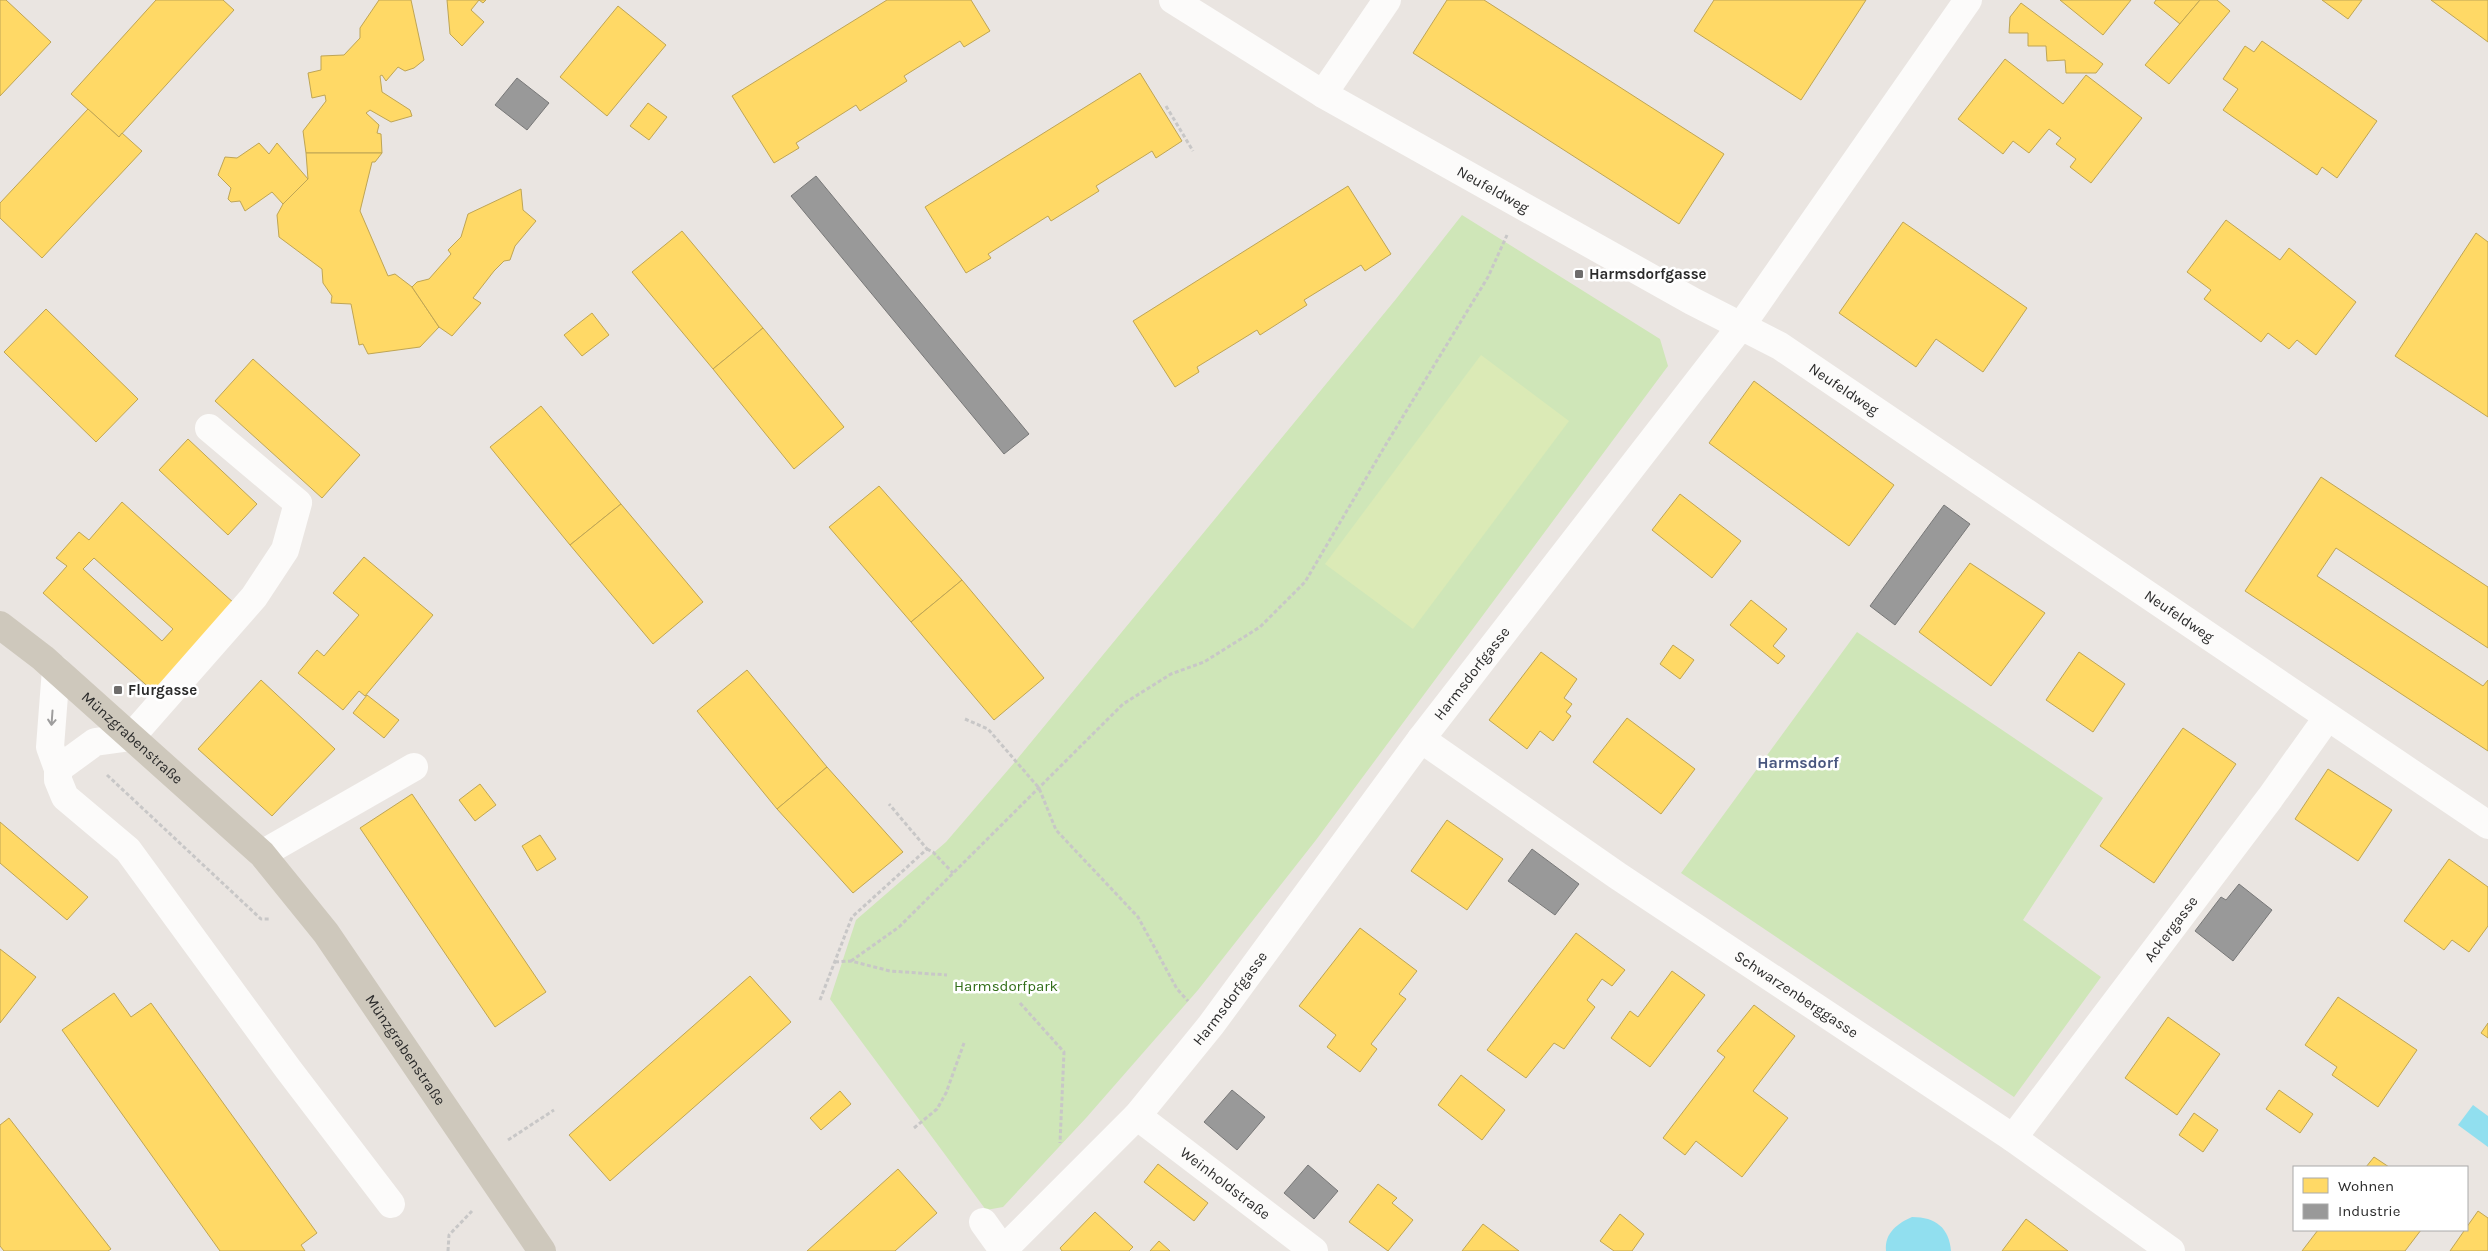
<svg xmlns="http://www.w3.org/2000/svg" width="2488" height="1251" viewBox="0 0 2488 1251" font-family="Karla,sans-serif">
<rect width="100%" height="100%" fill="#eae5e1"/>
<g fill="#cfe6b8">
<polygon points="1462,215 1660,339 1668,366 1316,840 1198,990 1086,1118 1003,1207 986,1210 830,999 856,920 946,842 1014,763 1396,299"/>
<polygon points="1857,632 2103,798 2023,920 2101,977 2014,1097 1681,873"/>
</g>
<polygon fill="#dbeab6" points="1481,355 1569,421 1413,629 1325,564"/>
<g fill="#91dfef">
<polygon points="2473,1105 2488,1116 2488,1147 2458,1125"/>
<path d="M 1912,1217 C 1936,1217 1949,1228 1951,1251 L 1886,1251 C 1884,1233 1898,1223 1912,1217 Z"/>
</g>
<g fill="#ffd966" stroke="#bfa554" fill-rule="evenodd">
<polygon points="0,0 6,0 51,42 0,96"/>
<polygon points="156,0 223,0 234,10 119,137 71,94"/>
<polygon points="379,0 411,0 424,60 414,68 405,71 398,67 386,81 382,75 380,76 382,92 410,110 412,116 391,122 370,110 366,113 379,125 377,133 381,134 382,153 306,153 303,131 326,101 325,95 312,98 308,73 321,70 321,56 344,55 360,38 360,28"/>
<polygon points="447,0 486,0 483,3 479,0 471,10 484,22 462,46 450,34"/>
<polygon points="887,0 971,0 990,31 964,47 960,41 904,76 907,81 860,111 856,105 796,143 799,148 774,163 732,96"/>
<polygon points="1447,0 1484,0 1724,154 1679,224 1413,53"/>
<polygon points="1714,0 1866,0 1801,100 1694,31"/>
<polygon points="2060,0 2131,0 2103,35"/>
<polygon points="2156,0 2200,0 2180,24 2154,3"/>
<polygon points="2200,0 2217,0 2230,11 2169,84 2145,65"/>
<polygon points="2322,0 2362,0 2348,19"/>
<polygon points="2431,0 2488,0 2488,42"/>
<polygon points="2021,3 2103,64 2096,73 2066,73 2065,60 2047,61 2046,46 2028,46 2028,33 2009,33 2010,17"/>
<polygon points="618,6 666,45 607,116 560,77"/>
<polygon points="2262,41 2377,121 2337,178 2322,167 2317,175 2223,110 2238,89 2223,79 2245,46 2254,52"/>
<polygon points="2005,59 2063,104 2086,75 2142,118 2091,183 2070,167 2076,159 2056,144 2061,138 2049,129 2029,153 2013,141 2003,154 1958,119"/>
<polygon points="1140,73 1182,141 1156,158 1152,151 1096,186 1099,191 1051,221 1048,216 988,254 991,258 966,273 925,207"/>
<polygon points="648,103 667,117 649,140 630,126"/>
<polygon points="88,109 119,137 122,133 142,151 42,258 0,218 0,203"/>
<polygon points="259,143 269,154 277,143 308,179 283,204 272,192 245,211 240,201 231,202 228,199 231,188 218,175 225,157 237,158"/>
<polygon points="306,153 382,153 375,162 372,162 360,211 388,276 395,274 412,287 439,327 420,347 368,354 363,344 359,345 351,304 331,303 332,296 323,283 322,269 279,237 277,215 283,204 308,179"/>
<polygon points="1348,186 1391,254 1365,271 1361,265 1304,300 1307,305 1260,335 1257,330 1197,367 1199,372 1175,387 1133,321"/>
<polygon points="521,189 523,210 536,221 515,246 510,260 504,261 494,271 473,298 481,303 452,336 439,327 412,287 417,282 429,279 451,254 448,250 461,237 468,214"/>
<polygon points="2226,220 2280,260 2289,248 2356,302 2316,355 2297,340 2289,349 2268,333 2261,342 2204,299 2211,290 2187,272"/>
<polygon points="1903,222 2027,308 1983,372 1936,339 1916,367 1839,313"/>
<polygon points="682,231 763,328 713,369 632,272"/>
<polygon points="2476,233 2488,242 2488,417 2395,356"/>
<polygon points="46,309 138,399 96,442 4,352"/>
<polygon points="592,313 609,335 582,356 564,335"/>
<polygon points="763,328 844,427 794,469 713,369"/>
<polygon points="253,359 360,455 322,498 215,401"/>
<polygon points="1754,381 1894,485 1849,546 1709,443"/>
<polygon points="541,406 621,504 570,545 490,447"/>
<polygon points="188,439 257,504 228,535 159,470"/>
<polygon points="2321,477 2488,587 2488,648 2336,548 2317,576 2483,686 2488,680 2488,751 2245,591"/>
<polygon points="879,486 962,580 911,622 829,527"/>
<polygon points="1680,494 1741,541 1712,578 1652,530"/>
<path d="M 122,502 L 235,604 L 154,692 L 43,593 L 67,566 L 56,558 L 79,532 L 89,540 ZM 94,558 L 173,629 L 162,641 L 83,569 Z"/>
<polygon points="621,504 703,602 653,644 570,545"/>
<polygon points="364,557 433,615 365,696 359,691 343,710 298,673 317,650 324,656 359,615 333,593"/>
<polygon points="1970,563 2045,613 1991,686 1919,632"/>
<polygon points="962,580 1044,678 994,720 911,622"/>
<polygon points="1751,600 1787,629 1773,646 1785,656 1778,664 1730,625"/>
<polygon points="1673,645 1694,660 1680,679 1660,664"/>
<polygon points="1541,652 1577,679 1564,698 1572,704 1566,712 1571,716 1553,741 1540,731 1527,749 1489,720"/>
<polygon points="2079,652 2125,684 2093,732 2046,700"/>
<polygon points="747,670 827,767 777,809 697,711"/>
<polygon points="261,680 335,749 272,816 198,749"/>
<polygon points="367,695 399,720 384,738 353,713"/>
<polygon points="1627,718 1695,769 1661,814 1593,762"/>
<polygon points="2183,728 2236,764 2154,883 2100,846"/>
<polygon points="827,767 903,852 853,893 777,809"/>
<polygon points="2328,769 2392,810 2358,861 2295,819"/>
<polygon points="480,784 496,805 475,821 459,800"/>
<polygon points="412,794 546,992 495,1027 360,828"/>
<polygon points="1447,820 1503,859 1467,910 1411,871"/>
<polygon points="0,822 88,897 67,920 0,863"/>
<polygon points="540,835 556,859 537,871 522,846"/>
<polygon points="2449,859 2488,887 2488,926 2469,952 2452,940 2444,950 2404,921"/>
<polygon points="1360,928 1417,971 1399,994 1406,999 1371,1044 1377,1049 1360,1072 1327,1047 1336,1035 1299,1006"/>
<polygon points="1576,933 1625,970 1612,986 1602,979 1587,1000 1595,1007 1564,1049 1554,1043 1526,1078 1487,1050"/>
<polygon points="0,949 36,977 0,1023"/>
<polygon points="1672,971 1705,995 1650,1067 1611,1038 1630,1011 1638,1017"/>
<polygon points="750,976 791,1022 610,1181 569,1135"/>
<polygon points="114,993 131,1017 151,1003 317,1233 301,1245 305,1251 220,1251 62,1030"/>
<polygon points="2338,997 2417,1050 2378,1107 2332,1075 2337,1067 2305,1045"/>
<polygon points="1754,1005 1795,1036 1753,1091 1788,1118 1742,1177 1696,1141 1685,1155 1663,1138 1725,1057 1717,1051"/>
<polygon points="2168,1017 2220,1054 2177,1115 2125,1078"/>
<polygon points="2488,1023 2488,1038 2481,1033"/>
<polygon points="1461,1075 1505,1110 1482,1140 1438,1105"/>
<polygon points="2279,1090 2313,1114 2300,1133 2266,1109"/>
<polygon points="840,1091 851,1104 821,1130 810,1118"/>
<polygon points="2194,1113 2218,1130 2203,1152 2179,1135"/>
<polygon points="9,1118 111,1249 108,1251 4,1251 0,1246 0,1125"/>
<polygon points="2374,1157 2389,1167 2366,1167"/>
<polygon points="1158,1164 1208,1203 1194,1221 1144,1182"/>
<polygon points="898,1169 937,1213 895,1251 807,1251"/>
<polygon points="1378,1184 1397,1198 1392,1203 1413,1220 1388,1251 1349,1222"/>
<polygon points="2478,1211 2488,1218 2488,1251 2450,1251"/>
<polygon points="1095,1212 1133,1247 1129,1251 1062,1251 1060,1248"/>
<polygon points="1620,1214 1644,1234 1632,1251 1614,1251 1600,1241"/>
<polygon points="2026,1219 2068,1251 2002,1251"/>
<polygon points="1483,1224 1519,1251 1462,1251"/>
<polygon points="2318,1230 2421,1230 2405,1251 2302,1251"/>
<polygon points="1159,1241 1170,1251 1150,1251"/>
</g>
<g fill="#999" stroke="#787878">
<polygon points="517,78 549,103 527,130 495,105"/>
<polygon points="816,176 1029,434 1004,454 791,196"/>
<polygon points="1944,505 1970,524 1895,625 1870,606"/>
<polygon points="1532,849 1579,884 1555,915 1508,881"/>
<polygon points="2239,884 2272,910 2233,961 2195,931 2221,897 2226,900"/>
<polygon points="1232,1090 1265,1117 1237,1150 1204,1122"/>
<polygon points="1308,1165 1338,1191 1314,1219 1284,1193"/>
</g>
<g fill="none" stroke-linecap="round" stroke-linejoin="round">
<g stroke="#c8c7c7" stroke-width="3" stroke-dasharray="4 2.5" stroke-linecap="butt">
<polyline points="1166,106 1193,151"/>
<polyline points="965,719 988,729 1039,788 1056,830 1138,917 1177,989 1188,1001"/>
<polyline points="107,775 261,919 269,919"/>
<polyline points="927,849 933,852 953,873"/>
<polyline points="851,961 899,927 1123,704 1171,674 1204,662 1260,627 1305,582 1385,446 1488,277 1507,235"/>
<polyline points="835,962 851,961 890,971 947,975"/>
<polyline points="820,1000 852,917 927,849 889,804"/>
<polyline points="1020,1003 1064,1052 1060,1143"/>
<polyline points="914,1128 937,1109 946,1093 964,1043"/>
<polyline points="508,1140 554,1110"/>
<polyline points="448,1251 449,1235 472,1211"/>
</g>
<g stroke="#fcfbfa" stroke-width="28">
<path id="s1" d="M 1173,0 L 1323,94 L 1692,301 L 1780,346 L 2488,825"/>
<polyline points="1323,94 1387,0"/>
<polyline points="56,669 50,747 58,769 58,780 65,797 128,850 288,1069 391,1204"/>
<path id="s2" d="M 1421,739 L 1618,876 L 2013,1138 L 2171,1251"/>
<polyline points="58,769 95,742 131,737 254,597 285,550 298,503 209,428"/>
<polyline points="262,854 414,767"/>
<path id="s3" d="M 1137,1116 L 1314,1251"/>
<path id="s4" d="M 2013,1138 L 2270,798 L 2327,718"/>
<polyline points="983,1222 1003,1250"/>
<path id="s5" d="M 1002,1251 L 1137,1116 L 1211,1025 L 1421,739 L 1741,326 L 1968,0"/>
</g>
<path stroke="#cec8bc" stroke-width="28" id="s6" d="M 0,625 L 43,658 L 262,854 L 326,933 L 542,1251"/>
</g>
<defs><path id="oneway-shaft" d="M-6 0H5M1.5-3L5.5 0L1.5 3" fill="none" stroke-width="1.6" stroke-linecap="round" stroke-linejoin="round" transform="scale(1.25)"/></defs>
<use stroke="#9e9d9d" href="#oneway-shaft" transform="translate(52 718) rotate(94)"/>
<g fill="#6e6c6b" stroke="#fff" stroke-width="2">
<rect x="1574" y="269" width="10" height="10" rx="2.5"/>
<rect x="113" y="685" width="10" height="10" rx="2.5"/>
</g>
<g text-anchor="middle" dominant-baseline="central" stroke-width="5" stroke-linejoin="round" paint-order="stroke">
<g font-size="15" fill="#2b2b2b" stroke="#fff">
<text stroke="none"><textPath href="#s1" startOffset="372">Neufeldweg</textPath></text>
<text stroke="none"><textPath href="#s1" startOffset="776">Neufeldweg</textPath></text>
<text stroke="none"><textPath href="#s1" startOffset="1181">Neufeldweg</textPath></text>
<text stroke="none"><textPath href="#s5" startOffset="746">Harmsdorfgasse</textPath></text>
<text stroke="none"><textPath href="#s6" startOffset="174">Münzgrabenstraße</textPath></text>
<text stroke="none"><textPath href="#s4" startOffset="262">Ackergasse</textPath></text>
<text stroke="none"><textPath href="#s2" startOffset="454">Schwarzenberggasse</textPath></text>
<text stroke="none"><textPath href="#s5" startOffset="341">Harmsdorfgasse</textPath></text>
<text stroke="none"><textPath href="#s6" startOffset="591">Münzgrabenstraße</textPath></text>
<text stroke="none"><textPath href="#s3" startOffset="111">Weinholdstraße</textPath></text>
</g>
<g font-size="15" font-weight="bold" fill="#2b2b2b" stroke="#fff" text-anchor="start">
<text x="1589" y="274">Harmsdorfgasse</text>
<text x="128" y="690">Flurgasse</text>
</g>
<g font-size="15" fill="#306d17" stroke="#fff">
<text x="1006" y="986">Harmsdorfpark</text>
</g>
<g font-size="16" font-weight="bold" fill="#49577f" stroke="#fff">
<text x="1798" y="762">Harmsdorf</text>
</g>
</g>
<rect x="2293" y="1166" width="175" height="65" fill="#ffffff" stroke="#aaaaaa"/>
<rect x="2303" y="1178" width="25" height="15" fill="#ffd966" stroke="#aaaaaa"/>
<text x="2338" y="1191" font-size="15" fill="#2b2b2b">Wohnen</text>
<rect x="2303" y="1204" width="25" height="15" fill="#999999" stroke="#aaaaaa"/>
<text x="2338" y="1216" font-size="15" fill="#2b2b2b">Industrie</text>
</svg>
